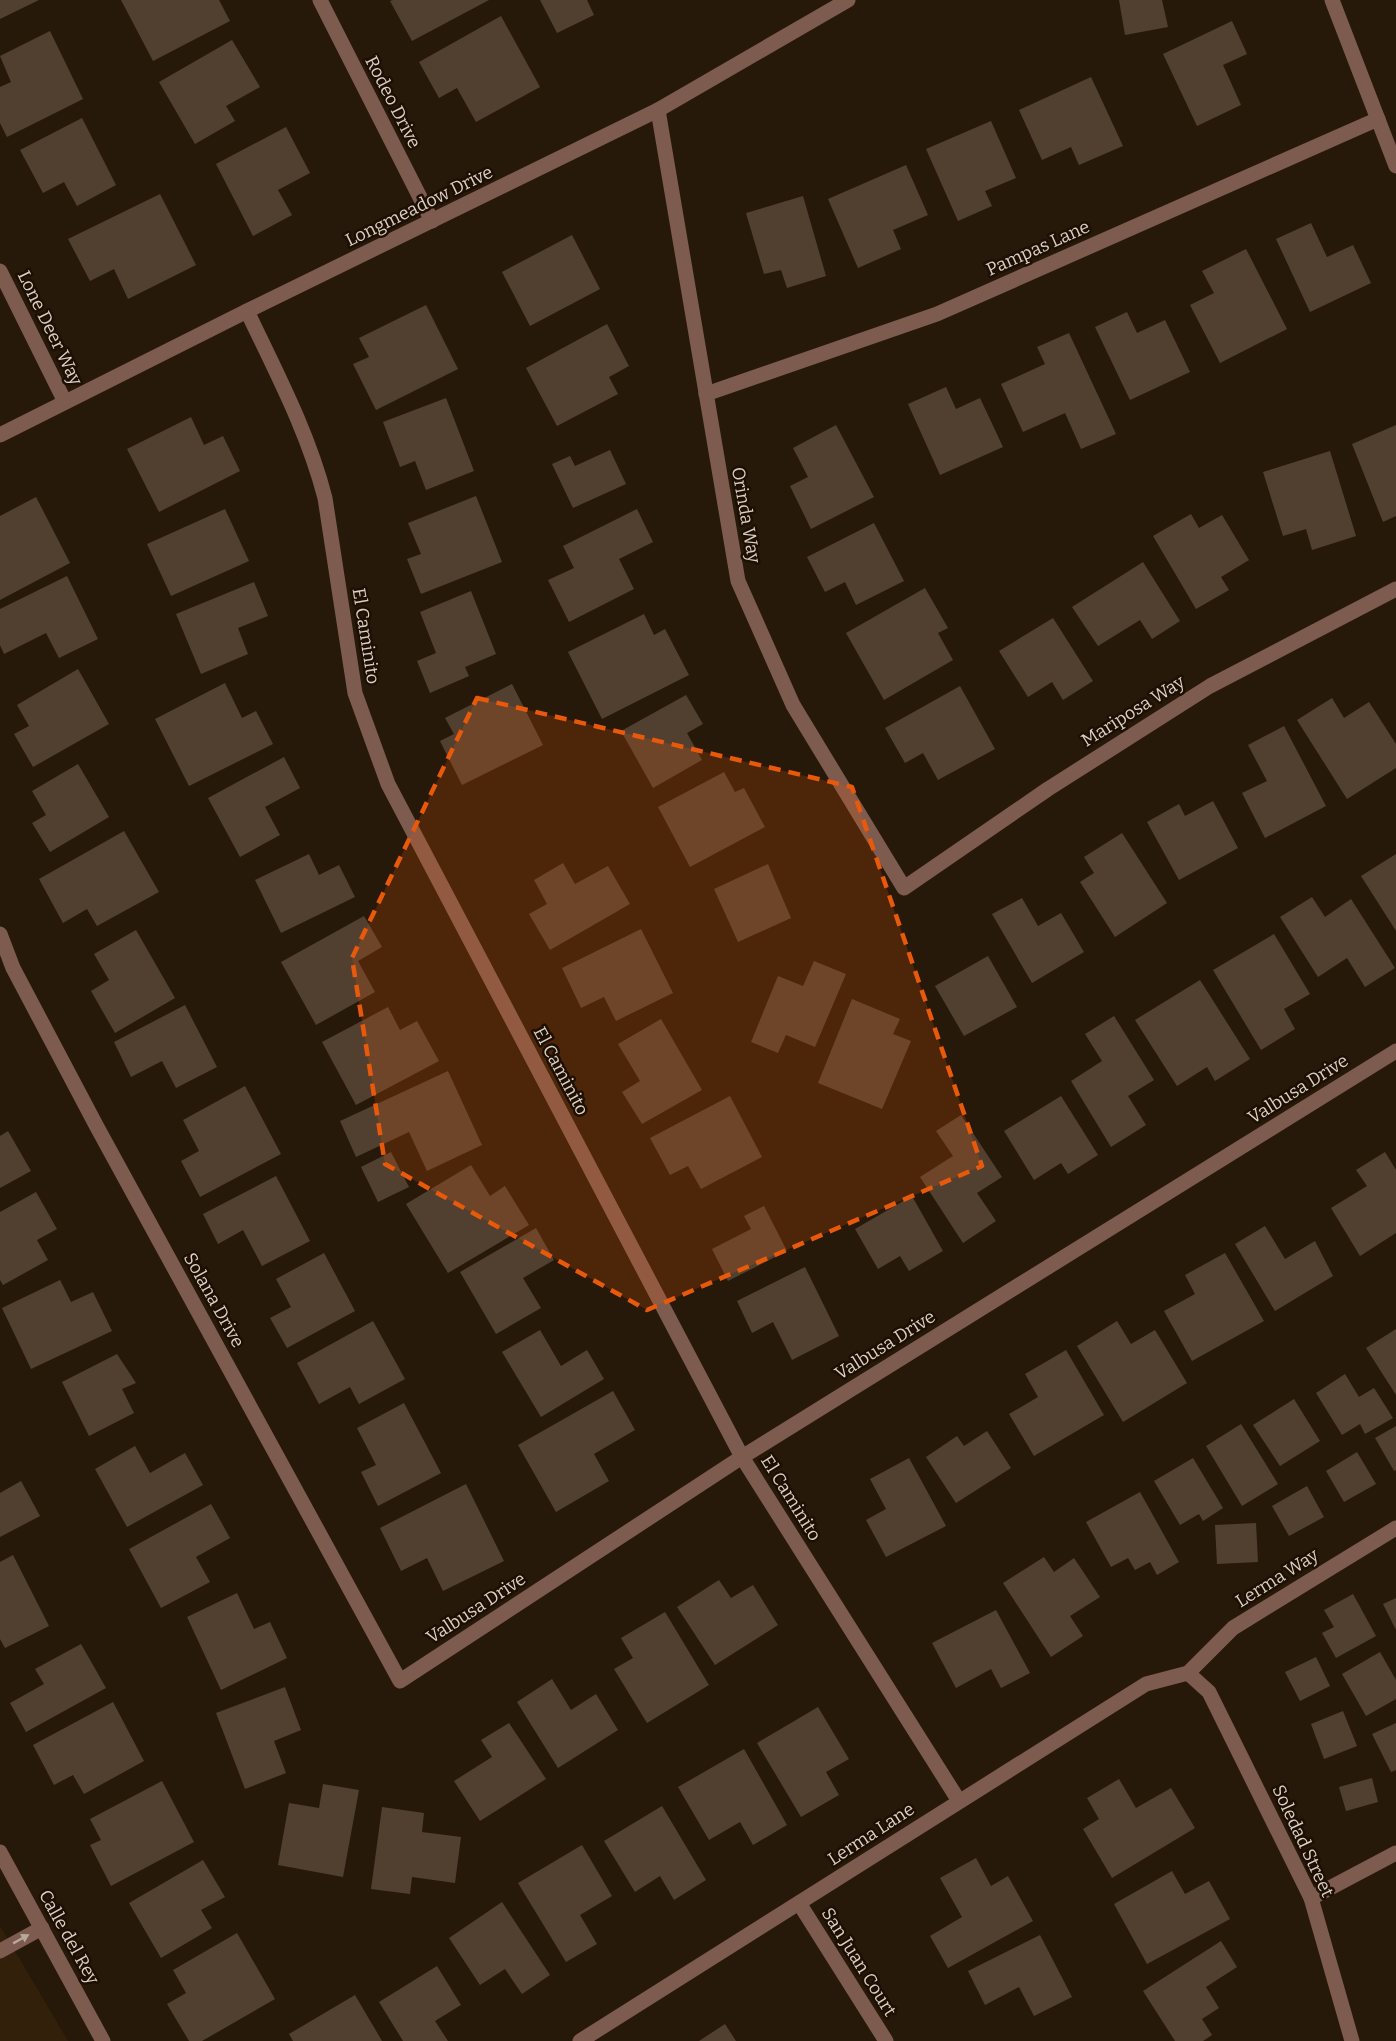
<svg xmlns="http://www.w3.org/2000/svg" width="1396" height="2041" viewBox="0 0 1396 2041" font-family="Bitter,serif">
<rect width="100%" height="100%" fill="#271909"/>
<polygon fill="#33200b" points="0,1926 68,2041 0,2041"/>
<g fill="#514030">
<polygon points="0,0 39,0 0,19"/>
<polygon points="121,0 219,0 230,21 153,61"/>
<polygon points="393,0 489,0 412,41 390,1"/>
<polygon points="540,0 587,0 594,15 557,33"/>
<polygon points="1119,0 1162,0 1168,27 1125,35"/>
<polygon points="501,16 540,87 476,122 457,88 439,98 419,62"/>
<polygon points="1232,21 1247,54 1223,65 1241,105 1197,126 1163,54"/>
<polygon points="50,31 83,99 7,137 0,123 0,87 11,82 0,56"/>
<polygon points="232,40 260,87 226,106 235,121 195,144 159,82"/>
<polygon points="1091,77 1123,146 1079,165 1071,147 1042,160 1019,110"/>
<polygon points="82,118 116,185 77,206 64,182 43,193 20,150"/>
<polygon points="991,121 1016,178 985,191 992,206 958,221 926,149"/>
<polygon points="286,127 310,173 278,190 292,215 253,236 216,164"/>
<polygon points="906,165 928,215 893,230 901,249 858,268 828,199"/>
<polygon points="160,194 196,265 128,299 114,269 90,281 68,239"/>
<polygon points="803,196 826,276 787,288 781,270 764,274 746,213"/>
<polygon points="1311,223 1327,257 1353,245 1371,283 1310,312 1276,239"/>
<polygon points="572,235 600,289 530,326 502,272"/>
<polygon points="1246,249 1287,329 1220,363 1190,305 1214,293 1202,271"/>
<polygon points="426,305 458,369 376,410 353,364 369,357 359,338"/>
<polygon points="1127,312 1137,333 1165,320 1190,372 1130,400 1095,327"/>
<polygon points="607,324 629,366 609,377 618,394 557,426 526,368"/>
<polygon points="1069,333 1116,434 1081,449 1065,413 1023,432 1001,384 1045,364 1037,347"/>
<polygon points="946,387 956,409 980,398 1003,447 940,475 908,404"/>
<polygon points="446,398 474,471 426,490 415,461 400,467 383,422"/>
<polygon points="191,417 204,445 223,436 240,471 159,512 127,449"/>
<polygon points="836,425 874,497 811,529 790,486 808,477 793,448"/>
<polygon points="1396,425 1396,516 1383,522 1352,444"/>
<polygon points="610,450 626,484 573,508 552,464 570,456 575,466"/>
<polygon points="1330,451 1356,536 1312,550 1306,529 1283,536 1263,472"/>
<polygon points="476,496 502,562 421,594 407,559 421,554 408,523"/>
<polygon points="36,497 70,563 0,600 0,516"/>
<polygon points="225,509 249,561 171,596 147,544"/>
<polygon points="637,509 653,542 619,559 634,589 569,622 548,580 574,568 563,546"/>
<polygon points="1191,514 1199,528 1222,515 1249,560 1221,577 1229,590 1196,609 1153,536"/>
<polygon points="874,523 904,581 856,605 845,582 825,592 807,557"/>
<polygon points="1143,562 1180,621 1152,639 1140,620 1098,646 1072,607"/>
<polygon points="67,576 98,639 59,658 46,633 4,654 0,645 0,609"/>
<polygon points="254,582 268,616 238,628 248,654 201,674 176,614"/>
<polygon points="925,588 948,628 938,633 953,660 884,700 846,633"/>
<polygon points="471,591 496,654 465,667 469,676 430,693 417,661 436,653 420,612"/>
<polygon points="644,614 654,635 665,629 689,675 602,719 568,652"/>
<polygon points="1053,618 1093,681 1063,700 1052,682 1028,697 999,651"/>
<polygon points="78,669 109,724 33,767 14,734 29,726 17,705"/>
<polygon points="225,683 242,718 256,711 273,744 189,786 155,719"/>
<polygon points="512,684 543,745 462,785 440,741 454,734 445,718"/>
<polygon points="960,686 995,749 938,780 923,753 905,763 885,728"/>
<polygon points="686,695 703,724 687,733 702,760 653,788 621,731"/>
<polygon points="1332,698 1344,718 1369,702 1396,744 1396,768 1347,799 1297,720"/>
<polygon points="1284,726 1326,806 1265,838 1242,793 1267,781 1248,745"/>
<polygon points="284,757 300,788 265,807 280,835 240,857 208,798"/>
<polygon points="78,764 109,817 50,852 32,823 46,815 32,791"/>
<polygon points="724,772 735,792 744,788 765,827 690,867 658,807"/>
<polygon points="1213,801 1238,848 1179,880 1147,822 1179,804 1185,816"/>
<polygon points="124,831 159,892 97,926 87,909 63,923 39,879"/>
<polygon points="1122,833 1167,903 1115,937 1080,882 1094,873 1084,857"/>
<polygon points="309,854 319,875 339,865 355,897 281,933 255,880"/>
<polygon points="1396,854 1396,931 1361,876"/>
<polygon points="563,863 575,884 608,866 630,904 550,950 529,914 547,904 534,880"/>
<polygon points="768,864 791,918 738,942 714,889"/>
<polygon points="1312,897 1325,917 1351,899 1395,968 1365,987 1347,958 1318,977 1280,917"/>
<polygon points="1022,898 1038,926 1061,913 1084,952 1032,983 992,914"/>
<polygon points="364,916 382,947 358,961 375,992 316,1025 281,962"/>
<polygon points="641,929 673,993 616,1021 604,997 581,1008 562,968"/>
<polygon points="136,930 175,998 115,1033 91,991 109,980 94,954"/>
<polygon points="1274,934 1310,994 1284,1009 1295,1029 1261,1050 1213,970"/>
<polygon points="988,956 1017,1007 964,1036 935,986"/>
<polygon points="814,961 846,974 815,1047 786,1035 778,1053 751,1042 778,976 803,986"/>
<polygon points="1200,980 1250,1059 1215,1081 1207,1067 1177,1086 1135,1020"/>
<polygon points="852,999 900,1019 893,1034 911,1041 882,1109 818,1083"/>
<polygon points="185,1005 217,1067 176,1088 162,1061 131,1077 114,1042"/>
<polygon points="388,1007 400,1030 417,1021 439,1061 356,1105 322,1042"/>
<polygon points="1114,1016 1154,1080 1128,1096 1146,1125 1111,1147 1071,1081 1102,1061 1085,1034"/>
<polygon points="661,1019 702,1090 642,1124 622,1092 640,1081 618,1044"/>
<polygon points="448,1071 482,1145 427,1171 409,1132 356,1157 340,1121"/>
<polygon points="245,1086 281,1154 200,1197 181,1161 199,1151 183,1120"/>
<polygon points="730,1096 762,1157 701,1189 688,1166 670,1175 650,1138"/>
<polygon points="1061,1096 1098,1155 1068,1174 1061,1163 1034,1180 1004,1131"/>
<polygon points="961,1115 1002,1177 977,1193 996,1221 963,1243 920,1177 953,1156 936,1131"/>
<polygon points="8,1131 31,1171 0,1188 0,1136"/>
<polygon points="391,1152 409,1187 378,1202 361,1167"/>
<polygon points="1385,1152 1396,1170 1396,1233 1360,1256 1331,1208 1367,1186 1356,1170"/>
<polygon points="471,1165 490,1196 505,1186 529,1225 448,1273 406,1204"/>
<polygon points="276,1176 310,1241 262,1266 243,1230 218,1244 203,1214"/>
<polygon points="36,1192 57,1229 37,1240 48,1260 3,1285 0,1280 0,1212"/>
<polygon points="912,1196 943,1251 909,1271 900,1256 878,1269 855,1229"/>
<polygon points="764,1206 787,1251 728,1281 712,1249 751,1229 744,1216"/>
<polygon points="1265,1226 1285,1259 1315,1241 1333,1276 1275,1311 1235,1244"/>
<polygon points="536,1228 554,1260 523,1278 541,1308 496,1334 460,1272"/>
<polygon points="324,1253 355,1311 287,1348 270,1318 291,1307 276,1279"/>
<polygon points="1225,1253 1264,1321 1192,1361 1164,1311 1195,1294 1185,1275"/>
<polygon points="805,1267 839,1336 792,1360 773,1322 752,1333 737,1301"/>
<polygon points="60,1280 71,1302 93,1292 112,1331 31,1369 2,1308"/>
<polygon points="373,1321 405,1379 359,1404 350,1387 319,1404 297,1363"/>
<polygon points="1117,1321 1131,1344 1155,1330 1187,1383 1123,1422 1077,1346"/>
<polygon points="1396,1329 1396,1395 1366,1348"/>
<polygon points="540,1330 561,1366 587,1350 604,1379 541,1417 502,1352"/>
<polygon points="1066,1350 1104,1415 1034,1456 1009,1414 1038,1397 1025,1374"/>
<polygon points="117,1354 136,1383 122,1389 134,1413 89,1436 62,1382"/>
<polygon points="1345,1374 1359,1397 1374,1388 1393,1418 1365,1434 1360,1424 1342,1435 1316,1393"/>
<polygon points="613,1391 635,1430 594,1454 609,1481 556,1512 518,1445"/>
<polygon points="1294,1399 1320,1441 1280,1466 1253,1425"/>
<polygon points="404,1403 441,1473 378,1506 361,1472 376,1465 357,1428"/>
<polygon points="1241,1424 1278,1484 1242,1506 1206,1446"/>
<polygon points="1396,1426 1396,1470 1394,1471 1375,1438"/>
<polygon points="987,1431 1011,1468 956,1503 926,1457 957,1436 964,1446"/>
<polygon points="135,1446 150,1473 185,1453 203,1485 127,1527 95,1469"/>
<polygon points="1357,1452 1376,1484 1344,1502 1326,1471"/>
<polygon points="909,1458 946,1526 886,1557 866,1520 886,1509 870,1479"/>
<polygon points="1193,1458 1223,1508 1203,1521 1199,1514 1180,1525 1154,1481"/>
<polygon points="21,1481 40,1516 0,1537 0,1493"/>
<polygon points="466,1484 504,1561 443,1591 427,1558 401,1571 380,1528"/>
<polygon points="1307,1486 1324,1517 1289,1536 1272,1506"/>
<polygon points="1140,1492 1179,1562 1157,1575 1150,1562 1135,1570 1128,1558 1111,1567 1086,1522"/>
<polygon points="211,1504 230,1538 196,1557 210,1582 161,1608 129,1549"/>
<polygon points="1256,1523 1258,1562 1217,1564 1215,1525"/>
<polygon points="13,1555 49,1626 5,1648 0,1639 0,1562"/>
<polygon points="1044,1557 1054,1572 1074,1558 1100,1597 1070,1616 1083,1636 1051,1657 1003,1583"/>
<polygon points="719,1580 731,1598 753,1585 778,1625 715,1665 677,1607"/>
<polygon points="237,1593 254,1629 270,1622 287,1658 221,1690 187,1617"/>
<polygon points="1353,1594 1376,1636 1336,1658 1322,1633 1334,1627 1324,1610"/>
<polygon points="1396,1598 1396,1630 1383,1604"/>
<polygon points="996,1610 1030,1673 1001,1688 991,1669 956,1688 932,1643"/>
<polygon points="665,1612 709,1685 647,1723 614,1669 633,1658 621,1638"/>
<polygon points="81,1644 106,1688 26,1732 10,1703 44,1684 35,1669"/>
<polygon points="1380,1652 1396,1680 1396,1699 1366,1716 1342,1674"/>
<polygon points="1316,1657 1330,1686 1300,1701 1285,1672"/>
<polygon points="552,1679 571,1710 596,1694 618,1730 558,1768 517,1702"/>
<polygon points="285,1687 301,1730 274,1741 286,1773 245,1789 216,1713"/>
<polygon points="113,1702 144,1761 84,1794 73,1775 54,1785 33,1745"/>
<polygon points="818,1707 849,1759 826,1772 839,1795 801,1817 757,1743"/>
<polygon points="1343,1711 1357,1746 1324,1759 1311,1724"/>
<polygon points="509,1723 546,1779 480,1821 454,1781 492,1757 481,1740"/>
<polygon points="1396,1723 1396,1770 1391,1772 1372,1734"/>
<polygon points="744,1749 787,1825 753,1845 740,1822 709,1840 678,1787"/>
<polygon points="1372,1778 1378,1802 1346,1811 1339,1787"/>
<polygon points="1119,1779 1136,1808 1171,1788 1195,1828 1112,1878 1083,1829 1099,1819 1087,1798"/>
<polygon points="162,1781 194,1842 111,1886 90,1845 101,1840 90,1819"/>
<polygon points="323,1784 359,1790 343,1877 278,1865 289,1803 319,1808"/>
<polygon points="662,1806 706,1880 674,1900 660,1876 635,1892 604,1841"/>
<polygon points="382,1807 424,1813 422,1832 461,1837 455,1883 412,1877 410,1894 371,1889"/>
<polygon points="582,1845 612,1896 580,1915 597,1944 566,1962 518,1883"/>
<polygon points="976,1858 991,1886 1008,1876 1033,1921 948,1968 930,1936 962,1917 940,1878"/>
<polygon points="203,1860 225,1897 201,1910 212,1928 161,1958 129,1903"/>
<polygon points="1172,1871 1185,1894 1209,1881 1230,1919 1147,1964 1114,1904"/>
<polygon points="502,1902 550,1975 522,1994 505,1969 480,1985 449,1938"/>
<polygon points="237,1933 275,1999 202,2041 189,2041 167,2004 186,1993 173,1970"/>
<polygon points="1040,1935 1072,1997 1034,2016 1019,1987 985,2005 968,1971"/>
<polygon points="1221,1941 1237,1967 1206,1987 1219,2008 1202,2019 1212,2035 1203,2041 1175,2041 1143,1991"/>
<polygon points="437,1966 461,2005 435,2021 448,2041 403,2041 379,2002"/>
<polygon points="355,1995 382,2041 293,2041 289,2034"/>
<polygon points="725,2024 736,2041 699,2041"/>
</g>
<g fill="none" stroke-linecap="round" stroke-linejoin="round">
<g stroke="#7d5b4f" stroke-width="15">
<polyline points="320,0 432,221"/>
<polyline points="1332,0 1396,166"/>
<polyline points="658,110 738,581 793,705 904,888 1048,789 1210,686 1396,589"/>
<polyline points="0,271 65,402"/>
<path d="M 247,311 C 276,372 308,432 325,498 L 355,693 L 388,784 L 742,1457 L 959,1801"/>
<polyline points="706,394 937,314 1378,119"/>
<polyline points="0,435 247,311 658,110 848,0"/>
<polyline points="0,934 13,968 97,1127 400,1681 742,1457 1396,1051"/>
<polyline points="1188,1673 1209,1692 1311,1898 1352,2041"/>
<polyline points="0,1852 103,2041"/>
<polyline points="1311,1898 1396,1853"/>
<polyline points="799,1903 886,2041"/>
<polyline points="0,1951 42,1928"/>
<polyline points="580,2041 1146,1684 1188,1673 1233,1628 1396,1528"/>
</g>
</g>
<defs><path id="oneway-solid" d="M-6-.8H1V-3.2L6.5 0L1 3.2V.8H-6Z" transform="scale(1.5)"/></defs>
<use fill="#b9a79c" href="#oneway-solid" transform="translate(21 1939) rotate(-29)"/>
<path fill="#e8590c" fill-opacity="0.2" stroke="#e8590c" stroke-width="4.5" stroke-dasharray="12 8" stroke-linejoin="round" d="M 477,698 L 852,787 L 982,1166 L 647,1310 L 385,1164 L 352,958 Z"/>
<g text-anchor="middle" dominant-baseline="central" stroke-width="5" stroke-linejoin="round" paint-order="stroke">
<g font-size="18" fill="#dad0c6" stroke="#1e0f03">
<text transform="translate(393 102) rotate(63)">Rodeo Drive</text>
<text transform="translate(419 206) rotate(-26)">Longmeadow Drive</text>
<text transform="translate(1038 248) rotate(-24)">Pampas Lane</text>
<text transform="translate(50 328) rotate(64)">Lone Deer Way</text>
<text transform="translate(746 515) rotate(80)">Orinda Way</text>
<text transform="translate(366 636) rotate(81)">El Caminito</text>
<text transform="translate(1133 711) rotate(-32)">Mariposa Way</text>
<text transform="translate(561 1071) rotate(62)">El Caminito</text>
<text transform="translate(1298 1089) rotate(-32)">Valbusa Drive</text>
<text transform="translate(214 1300) rotate(61)">Solana Drive</text>
<text transform="translate(885 1345) rotate(-32)">Valbusa Drive</text>
<text transform="translate(791 1498) rotate(58)">El Caminito</text>
<text transform="translate(1277 1578) rotate(-32)">Lerma Way</text>
<text transform="translate(476 1608) rotate(-33)">Valbusa Drive</text>
<text transform="translate(871 1834) rotate(-33)">Lerma Lane</text>
<text transform="translate(1303 1841) rotate(65)">Soledad Street</text>
<text transform="translate(69 1937) rotate(61)">Calle del Rey</text>
<text transform="translate(859 1962) rotate(58)">San Juan Court</text>
</g>
</g>
</svg>
